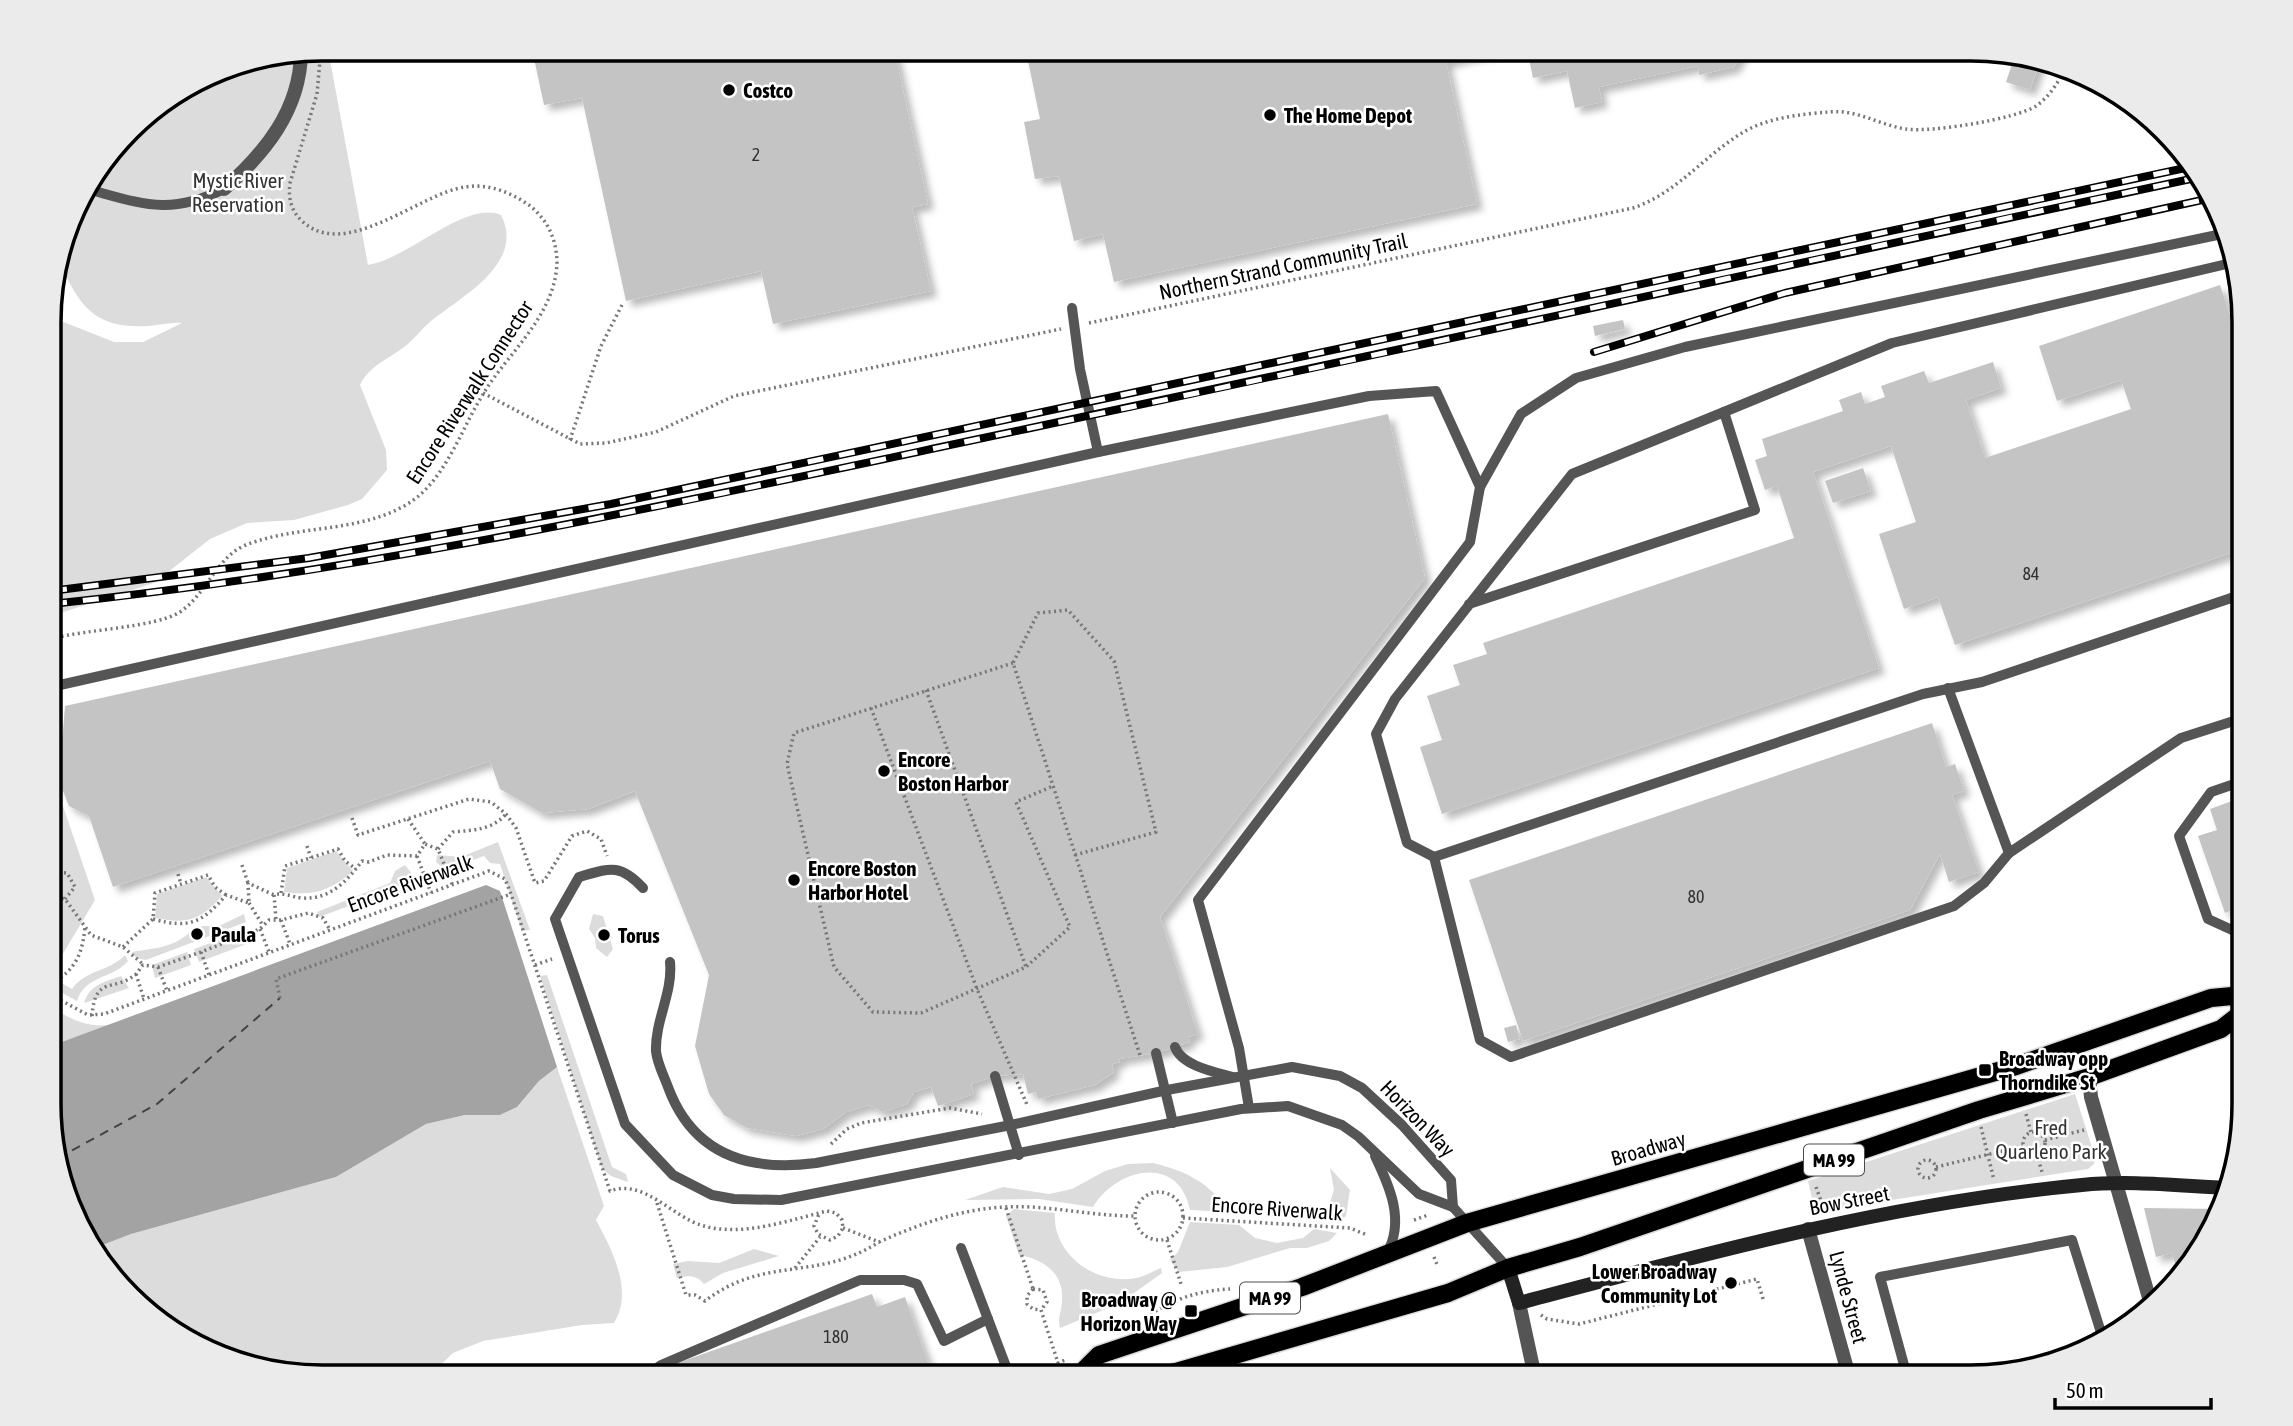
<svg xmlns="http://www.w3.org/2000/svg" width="2293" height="1426" viewBox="0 0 2293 1426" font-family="'Asap Condensed',sans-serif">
<defs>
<filter id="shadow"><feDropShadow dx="6" dy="6" stdDeviation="3.5" flood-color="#0004"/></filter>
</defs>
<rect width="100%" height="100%" fill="#fff"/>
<g fill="#dcdcdc">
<path d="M 328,49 L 368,265 C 410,258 465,200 501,215 C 526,263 461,297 431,321 C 421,329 414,340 404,347 C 387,360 369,366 360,385 L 386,450 L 387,470 L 362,499 L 348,505 L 294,520 L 247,523 L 210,539 L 154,583 L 51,616 L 51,317 L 114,342 L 143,342 L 182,323 C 172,322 160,325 149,326 C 94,329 80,307 59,261 L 77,201 L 142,117 L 218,70 Z"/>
<polygon points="51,771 95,900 55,967 51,968"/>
<polygon points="498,842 530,930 522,931 500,864 490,863 484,856 446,870 436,862 437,855 461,857"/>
<path d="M 336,851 L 353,871 C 330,891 314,896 284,892 L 287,868 Z"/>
<polygon points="405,865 412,874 406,885 319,917 317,912 390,883 395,871"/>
<path d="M 206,877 L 222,896 C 199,921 188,924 155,918 L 157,894 Z"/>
<path d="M 244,914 L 246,922 L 146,960 L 136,958 L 132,952 C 147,949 161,949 176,942 C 191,935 194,921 215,928 Z"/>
<polygon points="593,914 603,916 613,949 607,957 596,948 595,938 589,929"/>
<polygon points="246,930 252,942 199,962 194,949"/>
<polygon points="187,952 191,965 155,978 152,965"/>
<path d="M 125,955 L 128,961 C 113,979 85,975 77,1001 L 51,987 L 52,978 L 72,989 C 86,969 109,972 125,955 Z"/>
<polygon points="547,975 612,1167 626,1174 628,1182 611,1176 602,1169 540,976"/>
<path d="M 121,976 L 129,988 L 84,1003 C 90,984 105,982 121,976 Z"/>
<path d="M 51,1007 C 72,1020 86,1027 110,1025 L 51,1046 Z"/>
<path d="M 557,1067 L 604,1206 L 596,1220 C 612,1250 634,1291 614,1323 L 582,1325 L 483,1341 L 453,1353 L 428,1377 C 342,1377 246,1382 171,1332 C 147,1315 117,1277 95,1255 L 92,1249 L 131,1234 L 336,1177 L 426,1124 L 465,1115 L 500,1115 L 517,1107 L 539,1081 Z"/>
<polygon points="2075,1094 2095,1157 2094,1164 2088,1169 1835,1209 1818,1207 1812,1198 1808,1181"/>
<path d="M 1153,1163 C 1186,1171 1211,1183 1228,1212 L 1190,1210 C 1179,1154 1117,1167 1093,1207 L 1039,1199 L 965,1200 L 1003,1187 L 1049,1194 L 1072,1189 L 1105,1171 L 1128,1164 Z"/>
<polygon points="1330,1168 1350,1190 1346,1216 1342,1219 1325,1218 1334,1190"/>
<path d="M 1014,1209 L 1055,1213 C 1052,1254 1096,1286 1136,1278 C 1144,1277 1153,1271 1161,1268 L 1162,1273 L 1120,1303 L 1060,1328 C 1057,1317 1062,1312 1062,1300 C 1064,1273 1043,1259 1019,1255 L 1006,1216 Z"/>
<polygon points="1190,1222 1239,1225 1255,1238 1277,1243 1303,1238 1314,1229 1337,1233 1329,1241 1307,1248 1290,1248 1227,1267 1179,1272 1170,1260 1178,1252"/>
<path d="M 754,1249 L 779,1256 L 723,1273 L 704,1284 C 697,1275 688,1275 677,1278 L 673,1264 L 688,1261 L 719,1263 Z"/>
</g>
<polygon fill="#a3a3a3" points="486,885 500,891 557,1067 539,1081 517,1107 500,1115 465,1115 426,1124 336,1177 131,1234 92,1249 51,1139 51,1046"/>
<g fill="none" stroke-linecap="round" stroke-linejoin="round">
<polyline stroke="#444" stroke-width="2" stroke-dasharray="9 7" stroke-linecap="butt" points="58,1158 157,1104 280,998"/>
</g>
<g fill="#c4c4c4" filter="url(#shadow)">
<polygon points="532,49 894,49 928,204 912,207 931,291 773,324 761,271 626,301 582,98 544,105"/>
<polygon points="1015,49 1499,49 1446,62 1477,204 1114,282 1103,234 1074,241 1059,176 1035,179 1024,122 1040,119 1026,51 1016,53"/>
<polygon points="1527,49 1744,49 1734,67 1699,75 1698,66 1599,87 1602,102 1575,108 1567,71 1533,78"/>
<polygon points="2015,55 2041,58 2030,90 2006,82"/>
<polygon points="2220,285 2243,355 2243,549 1955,645 1938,597 1904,609 1879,534 1916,522 1891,446 1813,472 1879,668 1442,814 1420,747 1442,740 1427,696 1460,685 1453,665 1487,654 1483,643 1794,538 1777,486 1765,490 1755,460 1767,456 1762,439 1843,411 1839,400 1861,392 1865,404 1885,397 1881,386 1924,371 1929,383 1993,362 2001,388 1966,400 1985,458 2131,409 2121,380 2057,401 2039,346"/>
<polygon points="1623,320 1625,329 1595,336 1593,326"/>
<polygon points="1388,414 1425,578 1160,917 1198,1034 1188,1037 1190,1042 1156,1053 1119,1059 1120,1062 1112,1064 1114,1072 1095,1085 1038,1099 1036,1092 1028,1094 1023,1074 995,1076 971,1084 974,1094 938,1106 931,1087 914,1092 907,1104 883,1112 869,1105 846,1112 823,1129 796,1136 747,1128 724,1115 709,1094 695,1046 709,975 635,791 588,809 542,813 500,789 490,761 113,887 89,816 69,806 59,781 65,706"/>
<polygon points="1863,468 1871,491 1833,503 1825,481"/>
<polygon points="1932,723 1946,767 1955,764 1964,791 1952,795 1979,872 1949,882 1940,854 1910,910 1523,1041 1469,880"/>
<polygon points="2243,797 2243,906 2225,913 2198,836 2217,830 2210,809"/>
<polygon points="1516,1025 1520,1039 1508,1042 1504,1028"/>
<polygon points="2144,1208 2221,1209 2198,1255 2178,1274 2172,1253 2156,1257"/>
<polygon points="872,1294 877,1307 905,1297 933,1377 677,1377 672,1365"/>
</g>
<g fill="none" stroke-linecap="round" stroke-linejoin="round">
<g stroke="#dbdbdb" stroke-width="21">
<g id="primary">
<polyline points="1077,1377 1099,1355 1302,1287 1467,1223 2016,1066 2211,998 2243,995"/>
<polyline points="1159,1377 1448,1293 1508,1268 1580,1247 1979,1110 2089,1077 2221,1029 2243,1012"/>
</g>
</g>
<g stroke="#777" stroke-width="3.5" stroke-dasharray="2 3.5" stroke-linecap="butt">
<path d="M 1089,323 L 1633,208 C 1677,193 1704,156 1742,133 C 1765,118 1802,114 1829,112 C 1857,109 1879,125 1906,129 C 1930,133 2016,119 2036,106 C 2049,97 2058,83 2065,69"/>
<polyline points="483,393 580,444 606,443 656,432 734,396 1061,329"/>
<polyline points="570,440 601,346 623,303"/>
<path d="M 51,639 C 86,629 154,628 180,612 C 206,595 217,556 246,545 C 296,525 356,533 404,506 C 445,484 461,428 485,391 C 510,351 554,316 557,264 C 557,240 548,220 529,205 C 510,192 487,183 465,187 C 420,193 345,262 302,221 C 291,211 288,198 290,183 L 317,94 L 321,49"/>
<polyline points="1013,663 794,733 787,764 834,967 873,1012 921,1013 1026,967 1070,927 1016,802 1053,786"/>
<polyline points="926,690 1026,967"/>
<polyline points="871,708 977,989 1028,1107"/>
<polyline points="352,818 358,835 469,799 491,802 506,814 516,828 535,883 544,881 572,836 587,831 601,839 607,856"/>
<polyline points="408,819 425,844"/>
<polyline points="307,846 311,858"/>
<path d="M 438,849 L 453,832 C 474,830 492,830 506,814"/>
<path d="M 1075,855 L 1156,832 L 1114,661 L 1068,610 L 1038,613 L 1013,663 C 1056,793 1097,924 1140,1055"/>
<polyline points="417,856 431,893"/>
<polyline points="242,865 248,883"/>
<polyline points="53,872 67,873 75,887 65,899"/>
<polyline points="178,874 181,884"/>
<polyline points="281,893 285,866 338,849 345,861 356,869"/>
<polyline points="274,895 276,919"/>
<polyline points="51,896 65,899 91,935 123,947 144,965"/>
<polyline points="249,903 262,924"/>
<path d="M 153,919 C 189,929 202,923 226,895 L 249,903 L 248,883 L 274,895 C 284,892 291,897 302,898 C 330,900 347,881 362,861 L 369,862 L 387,855 L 417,856 L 425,844 L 438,849 L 452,884"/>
<polyline points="281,920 290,944"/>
<polyline points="260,929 269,952"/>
<polyline points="123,947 153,919 155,893 208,875 215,887 226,895"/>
<polyline points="201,952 209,975"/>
<polyline points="535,965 552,959"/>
<polyline points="158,967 167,991"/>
<polyline points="136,974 144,999"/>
<path d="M 51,983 C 76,971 83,952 85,926"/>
<path d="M 51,995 L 88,1015 L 104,1014 L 489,871 L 505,879 L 511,894 L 610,1191 C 644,1178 673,1218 704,1226 C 743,1237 790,1220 827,1211 L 836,1213 L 842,1220 L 843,1228 L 838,1236 L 830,1240 L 818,1234 L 814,1226 L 819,1214"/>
<polyline points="280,998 276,979 511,894"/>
<path d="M 92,1016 C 95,974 114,993 136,974 C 139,971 140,968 143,965 L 158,967 L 201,952 L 260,929 L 269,920 L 281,920 L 308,913 L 323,918 L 330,930"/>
<polyline points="2026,1114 2031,1132"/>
<polyline points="1981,1127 1994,1180"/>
<circle cx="2034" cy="1143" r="11"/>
<polyline points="2045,1140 2084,1130"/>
<polyline points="831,1144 847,1129 861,1123 950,1108 982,1114"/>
<polyline points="2037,1154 2042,1172"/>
<circle cx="1927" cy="1169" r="9"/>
<polyline points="1936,1167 2023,1146"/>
<polyline points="1816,1187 1821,1201 1827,1205"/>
<circle cx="1159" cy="1216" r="24"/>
<path d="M 657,1203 L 686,1295 L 695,1295 L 705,1301 C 765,1255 817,1282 879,1242"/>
<polyline points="1006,1208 1033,1289"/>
<polyline points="1183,1218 1350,1228 1367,1235"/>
<polyline points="1414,1220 1428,1215"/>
<path d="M 843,1228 L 879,1242 C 928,1220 976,1204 1031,1207 C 1066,1209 1099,1216 1134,1216"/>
<polyline points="1167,1240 1181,1284"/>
<polyline points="1434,1257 1438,1267"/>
<polyline points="795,1268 820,1237"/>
<polyline points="1033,1289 1043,1290 1047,1302 1041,1310"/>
<polyline points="1033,1289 1027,1296 1027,1304 1033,1309 1040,1310"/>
<polyline points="1041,1310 1058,1363"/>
<polyline points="1541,1315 1547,1319 1579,1324 1757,1279 1764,1302"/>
<path d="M 1146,1317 C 1174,1299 1196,1291 1230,1289"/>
<polyline points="1048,1377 1058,1363 1065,1360"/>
</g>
<g stroke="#555" stroke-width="10">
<path d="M 87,189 C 143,204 169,216 224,189"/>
<polyline points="1072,308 1080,369 1098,452"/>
<polyline points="1724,412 1892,343 2231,263"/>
<polyline points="1480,487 1521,414 1576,378 1685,347 2222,234"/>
<polyline points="1469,604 1755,510 1724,412 1572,474 1395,699 1376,734 1407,843 1434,857 1923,694 1982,682 2243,594"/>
<polyline points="51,687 1098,452 1369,396 1436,391 1480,487 1470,542 1198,900 1239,1048 1249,1108"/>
<polyline points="1948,688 2009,853 2181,738 2243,718"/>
<polyline points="2243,781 2211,792 2179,836 2208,919 2243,935"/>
<polyline points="1434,857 1480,1040 1511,1057 1954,906 1984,883 2009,853"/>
<path d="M 643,888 C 620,863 610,868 579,877 L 555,919 L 625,1124 L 673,1175 L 712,1195 L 734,1199 L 781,1200 L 1241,1109 L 1288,1106 L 1342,1125 L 1359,1137 L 1419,1194 L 1453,1207"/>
<path d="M 670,962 C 673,993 655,1020 656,1051 C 657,1063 664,1076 668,1087 C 693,1155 749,1172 816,1163 L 1011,1125 L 1167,1090 L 1292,1067 L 1340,1076 L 1362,1088 L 1402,1125 L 1451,1180 L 1453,1207 L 1508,1268"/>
<path d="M 1175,1047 C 1182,1066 1215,1072 1233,1077"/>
<polyline points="1156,1053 1173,1123"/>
<polyline points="995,1076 1019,1155"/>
<path d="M 1375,1156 C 1390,1187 1405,1221 1387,1253"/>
<polyline points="961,1248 1010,1377"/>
<polyline points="1907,1376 1880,1277 2072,1240 2104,1342"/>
<polyline points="645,1377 661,1365 860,1280 904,1280 917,1284 944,1341 988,1319"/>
</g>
<g stroke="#555" stroke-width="14">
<path d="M 224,189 C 265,153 300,110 301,53"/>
<polyline points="2089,1077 2091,1097 2150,1301"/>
<polyline points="1808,1229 1849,1376"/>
<polyline points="1519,1303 1535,1377"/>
</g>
<path stroke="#222" stroke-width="14" d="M 1508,1268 L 1519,1303 C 1704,1254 1890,1203 2082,1185 C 2131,1180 2182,1186 2230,1188"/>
<use href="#primary" stroke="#000" stroke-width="18"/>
<g stroke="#000" stroke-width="8">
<g id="rail">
<polyline points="1594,352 1785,293 2211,198"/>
<polyline points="51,591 309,558 611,504 2190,167"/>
<path d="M 51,604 C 381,570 703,497 1026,429 C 1418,347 1808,260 2200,177"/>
</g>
</g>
<use href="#rail" stroke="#fff" stroke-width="5" stroke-dasharray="16" stroke-linecap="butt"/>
</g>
<g fill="#000" stroke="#fff" stroke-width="2.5">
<circle cx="729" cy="90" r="7"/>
<circle cx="1270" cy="115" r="7"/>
<circle cx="884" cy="771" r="7"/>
<circle cx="794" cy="880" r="7"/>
<circle cx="197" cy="934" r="7"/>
<circle cx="604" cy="935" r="7"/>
<rect x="1978" y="1063" width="14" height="14" rx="3.5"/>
<circle cx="1731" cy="1283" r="7"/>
<rect x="1184" y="1304" width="14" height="14" rx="3.5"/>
</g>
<g text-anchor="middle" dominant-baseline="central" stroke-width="5" stroke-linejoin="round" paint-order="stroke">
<g font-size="18" fill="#313131">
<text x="756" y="154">2</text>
<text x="2031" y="573">84</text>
<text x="1696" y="896">80</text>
<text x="836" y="1336">180</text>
</g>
<g fill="#fff" stroke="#4c4c4c" stroke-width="2">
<rect x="1804" y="1144.5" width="60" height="31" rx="5"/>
<rect x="1240" y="1282.5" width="60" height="31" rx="5"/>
</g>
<g font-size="19" font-weight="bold" fill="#000">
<text x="1834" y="1160">MA 99</text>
<text x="1270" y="1298">MA 99</text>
</g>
<g font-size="21" font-weight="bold" fill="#000" stroke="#fff" text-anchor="start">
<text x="743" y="90">Costco</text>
<text x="1284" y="115">The Home Depot</text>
<text x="898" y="759">Encore<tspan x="898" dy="24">Boston Harbor</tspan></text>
<text x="808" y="868">Encore Boston<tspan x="808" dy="24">Harbor Hotel</tspan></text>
<text x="211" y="934">Paula</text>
<text x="618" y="935">Torus</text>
<text x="1999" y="1058">Broadway opp<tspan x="1999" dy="24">Thorndike St</tspan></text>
<text x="1717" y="1271" text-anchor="end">Lower Broadway<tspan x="1717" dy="24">Community Lot</tspan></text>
<text x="1177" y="1299" text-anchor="end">Broadway @<tspan x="1177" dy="24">Horizon Way</tspan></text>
</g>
<g font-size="21" fill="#333" stroke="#fff">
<text x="238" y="180">Mystic River<tspan x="238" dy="24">Reservation</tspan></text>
<text x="2051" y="1127">Fred<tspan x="2051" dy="24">Quarleno Park</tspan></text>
</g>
<g font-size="21" fill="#000" stroke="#fff">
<text transform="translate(1283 266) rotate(-12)">Northern Strand Community Trail</text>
<text transform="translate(469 392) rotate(-57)">Encore Riverwalk Connector</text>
<text transform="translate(410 883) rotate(-20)">Encore Riverwalk</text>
<text transform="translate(1418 1118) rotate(46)">Horizon Way</text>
<text transform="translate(1648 1148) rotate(-16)">Broadway</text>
<text transform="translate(1849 1200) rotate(-11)">Bow Street</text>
<text transform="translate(1277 1208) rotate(4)">Encore Riverwalk</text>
<text transform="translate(1849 1297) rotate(75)">Lynde Street</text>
</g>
</g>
<path d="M0 0H2293V1426H0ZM322 61H1971A261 261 0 0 1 2232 322V1104A261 261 0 0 1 1971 1365H322A261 261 0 0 1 61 1104V322A261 261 0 0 1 322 61Z" fill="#ebebeb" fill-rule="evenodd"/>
<path fill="none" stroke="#000" stroke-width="3.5" d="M322 61H1971A261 261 0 0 1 2232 322V1104A261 261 0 0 1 1971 1365H322A261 261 0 0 1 61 1104V322A261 261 0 0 1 322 61Z"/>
<path d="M2055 1398v10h156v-10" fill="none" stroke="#000000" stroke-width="3.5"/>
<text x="2066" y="1398" font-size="21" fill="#000000" stroke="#ffffff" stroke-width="5" paint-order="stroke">50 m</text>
</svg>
